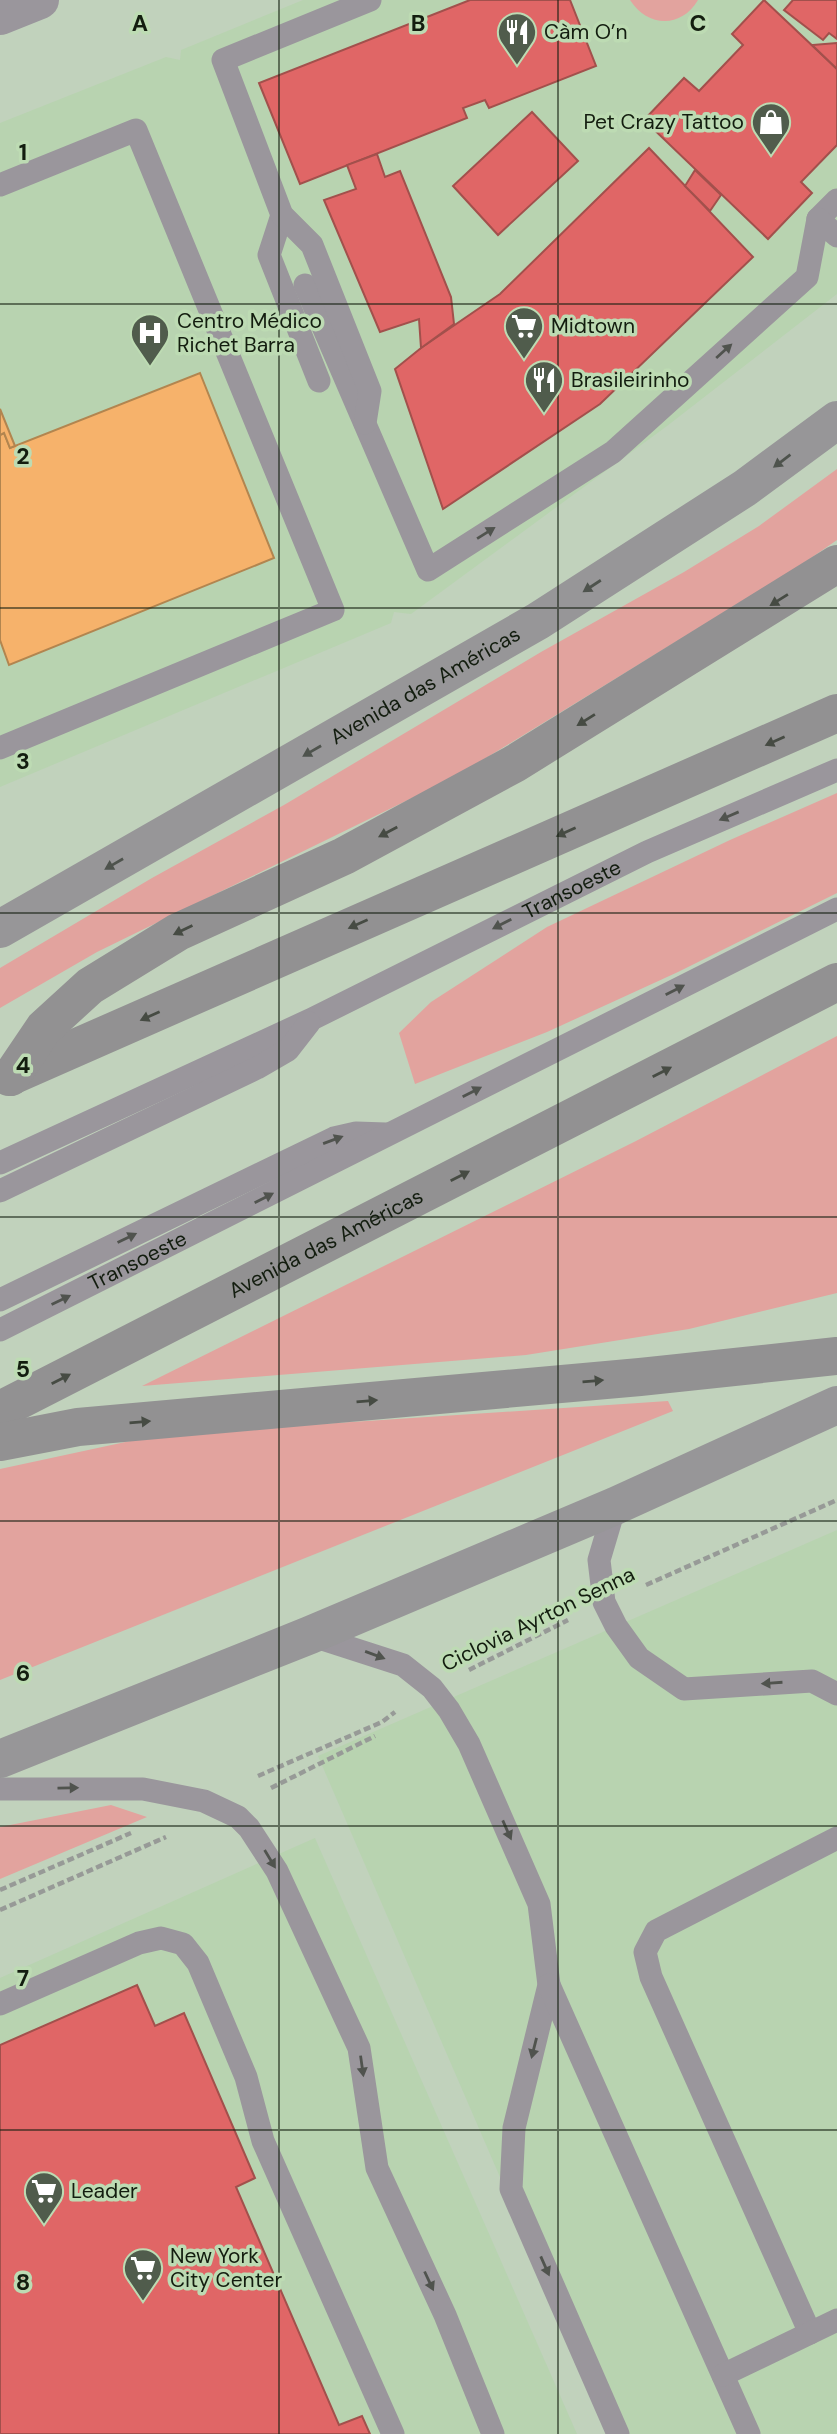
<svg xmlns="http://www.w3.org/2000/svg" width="837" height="2434" viewBox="0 0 837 2434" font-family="'DM Sans',sans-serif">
<rect width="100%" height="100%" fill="#c1d2bc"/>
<g fill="#b8d3b0">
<polygon points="303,0 837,0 837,294 667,426 411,614 394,612 391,623 0,787 0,123 166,57 180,60 181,50"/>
<polygon points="837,1530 837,2434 611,2434 318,1756"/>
<polygon points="315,1838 577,2434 0,2434 0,1978"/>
</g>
<g fill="#e2a39e">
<path d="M 630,0 L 698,0 C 681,29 647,27 630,0 Z"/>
<polygon points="837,469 837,540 798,567 455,777 97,952 0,1008 0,968 152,878 284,805 541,652 684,572 759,526"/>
<polygon points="837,793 837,893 678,972 547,1032 415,1084 399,1033 431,1002 547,927 730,840"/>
<polygon points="837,1036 837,1293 689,1329 526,1355 142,1386 636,1141"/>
<polygon points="668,1401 673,1411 0,1680 0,1469 158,1435"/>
<polygon points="111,1805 147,1817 0,1879 0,1827"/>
</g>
<g fill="#e06666" stroke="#a2504c" stroke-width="2">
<polygon points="470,0 570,0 596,66 489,108 485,100 463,108 467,118 300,184 259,83"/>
<polygon points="764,0 837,69 837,145 801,182 812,193 768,239 644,120 684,78 699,91 743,45 732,34"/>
<polygon points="793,0 837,0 837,39 829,33 823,40 784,10"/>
<polygon points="837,43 837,69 812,45"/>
<polygon points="532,112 578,161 498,235 453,186"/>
<polygon points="649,148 753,257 600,404 443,509 395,369 421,348 500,294"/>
<polygon points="377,154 385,177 400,171 451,297 454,324 421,348 419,319 380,332 324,200 356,189 347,165"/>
<polygon points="695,170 721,195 710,211 685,186"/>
<polygon points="137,1985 155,2026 184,2013 255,2178 236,2187 339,2425 362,2416 370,2434 0,2434 0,2045"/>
</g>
<g fill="#f6b26b" stroke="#b2854f" stroke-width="2">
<polygon points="200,373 274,558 9,665 0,640 0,435 4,433 10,448"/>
<polygon points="0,409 15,446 10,448 4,433 0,435"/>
</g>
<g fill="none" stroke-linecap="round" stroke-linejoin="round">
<g stroke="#979a97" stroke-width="4.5" stroke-dasharray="7 3.5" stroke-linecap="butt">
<polyline points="646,1585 837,1500"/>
<polyline points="469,1670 568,1620"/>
<polyline points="258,1776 382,1722 395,1712"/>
<polyline points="271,1788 375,1736"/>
<polyline points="0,1890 131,1833"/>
<polyline points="0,1910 166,1837"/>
</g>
<g stroke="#9a969c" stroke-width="23">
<polyline points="0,185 136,130 333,610 0,748"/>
<polyline points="282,215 269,255 319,381"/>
<polyline points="818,219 837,200"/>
<polyline points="305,285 428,570 613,452 807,277 818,219 837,236"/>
<polyline points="365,423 370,391 312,245 282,215 223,60 370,0"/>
<path id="s1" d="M 0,1163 L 310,1020 L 647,852 L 837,770"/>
<polyline points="0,1191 257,1068 288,1050 309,1023"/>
<polyline points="0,1300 334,1138 356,1133 386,1134"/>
<path id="s2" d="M 0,1330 L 837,909"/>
<polyline points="615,1506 599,1560 604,1602 616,1626 639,1658 684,1689 812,1681 837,1694"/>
<polyline points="310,1635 403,1665 432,1688 449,1710 469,1744 539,1904 549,1985 514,2128 511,2189 618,2434"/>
<polyline points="0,1789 143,1789 204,1801 238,1817 249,1828 277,1871 359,2048 377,2168 445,2315 493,2434"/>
<polyline points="549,1985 749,2434"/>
<polyline points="0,2004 139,1943 161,1938 183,1944 198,1963 246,2077 263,2141 393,2434"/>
<polyline points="810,2333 651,1977 645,1952 656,1931 837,1838"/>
<polyline points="723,2375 837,2320"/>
</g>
<polyline stroke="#9a969c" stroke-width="38" points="0,16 40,0"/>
<g stroke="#979698" stroke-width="38">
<path id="s3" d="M 0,929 L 538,621 L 745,488 L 837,420"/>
<polyline points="0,1759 310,1635 615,1506 837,1405"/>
</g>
<g stroke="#929192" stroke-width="38">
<polyline points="9,1077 837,713"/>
<polyline points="11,1077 44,1028 90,986 178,932 344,856 514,764 837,564"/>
<path id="s4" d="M 0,1410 L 837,982"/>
<polyline points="0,1442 78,1427 640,1377 837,1356"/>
</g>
</g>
<defs><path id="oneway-solid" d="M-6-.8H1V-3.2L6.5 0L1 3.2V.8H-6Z" transform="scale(1.75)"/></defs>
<g fill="#50534e">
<use href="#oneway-solid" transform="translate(724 351) rotate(-42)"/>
<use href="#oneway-solid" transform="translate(486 533) rotate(-32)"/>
<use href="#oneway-solid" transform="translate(729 816) rotate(157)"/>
<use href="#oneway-solid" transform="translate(502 924) rotate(153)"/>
<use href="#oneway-solid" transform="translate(675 990) rotate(-27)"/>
<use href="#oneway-solid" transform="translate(472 1092) rotate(-27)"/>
<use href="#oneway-solid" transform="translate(333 1140) rotate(-20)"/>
<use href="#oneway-solid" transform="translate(264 1198) rotate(-27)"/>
<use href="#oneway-solid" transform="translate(127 1238) rotate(-26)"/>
<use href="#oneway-solid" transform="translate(61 1300) rotate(-26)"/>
<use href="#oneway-solid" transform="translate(375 1655) rotate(20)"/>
<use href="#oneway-solid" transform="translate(772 1683) rotate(176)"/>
<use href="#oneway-solid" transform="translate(68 1788) rotate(-1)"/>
<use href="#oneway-solid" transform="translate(507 1830) rotate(66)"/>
<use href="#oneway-solid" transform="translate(270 1859) rotate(59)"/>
<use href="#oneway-solid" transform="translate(534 2048) rotate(104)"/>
<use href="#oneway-solid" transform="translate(362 2066) rotate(82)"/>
<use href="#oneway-solid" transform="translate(545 2266) rotate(66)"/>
<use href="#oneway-solid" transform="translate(429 2281) rotate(65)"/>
</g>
<g fill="#4e534d">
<use href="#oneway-solid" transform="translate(782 461) rotate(143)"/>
<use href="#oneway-solid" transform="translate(592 586) rotate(147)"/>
<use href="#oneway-solid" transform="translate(312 751) rotate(150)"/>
<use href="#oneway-solid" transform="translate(114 864) rotate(150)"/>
</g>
<g fill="#464b43">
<use href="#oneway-solid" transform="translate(779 600) rotate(148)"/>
<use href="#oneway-solid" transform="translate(586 720) rotate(148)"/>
<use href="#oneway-solid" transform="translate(775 741) rotate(156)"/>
<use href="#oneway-solid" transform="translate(388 832) rotate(152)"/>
<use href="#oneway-solid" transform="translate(566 832) rotate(156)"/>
<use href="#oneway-solid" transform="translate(358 924) rotate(156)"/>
<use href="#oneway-solid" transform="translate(183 930) rotate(154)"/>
<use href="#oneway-solid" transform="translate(150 1016) rotate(156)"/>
<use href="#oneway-solid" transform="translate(662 1072) rotate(-27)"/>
<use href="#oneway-solid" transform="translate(460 1176) rotate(-27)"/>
<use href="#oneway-solid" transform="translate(61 1379) rotate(-27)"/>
<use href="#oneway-solid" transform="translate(593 1381) rotate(-5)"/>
<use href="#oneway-solid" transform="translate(367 1401) rotate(-5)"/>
<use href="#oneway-solid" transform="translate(140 1422) rotate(-5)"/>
</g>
<path fill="none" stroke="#131d0f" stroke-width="2" stroke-opacity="0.55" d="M 279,0 L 279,2434M 558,0 L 558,2434M 0,304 L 837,304M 0,608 L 837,608M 0,913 L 837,913M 0,1217 L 837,1217M 0,1521 L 837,1521M 0,1826 L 837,1826M 0,2130 L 837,2130"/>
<defs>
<g id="restaurant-pin" transform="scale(2.0125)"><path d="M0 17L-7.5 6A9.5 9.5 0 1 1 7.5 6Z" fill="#505c4c" stroke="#bddbb3"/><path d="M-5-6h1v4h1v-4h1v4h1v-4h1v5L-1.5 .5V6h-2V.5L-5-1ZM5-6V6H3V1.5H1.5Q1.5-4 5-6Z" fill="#fff"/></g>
<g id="shop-pin" transform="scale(2.0125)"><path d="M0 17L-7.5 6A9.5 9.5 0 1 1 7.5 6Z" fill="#505c4c" stroke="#bddbb3"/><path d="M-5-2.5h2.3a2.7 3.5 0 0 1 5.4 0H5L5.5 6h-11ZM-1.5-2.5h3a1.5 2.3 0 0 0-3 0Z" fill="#fff"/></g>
<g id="supermarket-pin" transform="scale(2.0125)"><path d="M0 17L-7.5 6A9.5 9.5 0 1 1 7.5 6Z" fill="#505c4c" stroke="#bddbb3"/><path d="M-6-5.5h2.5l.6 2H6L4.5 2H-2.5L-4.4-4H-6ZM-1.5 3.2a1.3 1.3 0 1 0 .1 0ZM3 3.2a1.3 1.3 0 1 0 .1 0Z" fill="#fff"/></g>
<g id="hospital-pin" transform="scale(2.0125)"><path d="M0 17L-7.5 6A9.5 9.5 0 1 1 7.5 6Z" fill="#505c4c" stroke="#bddbb3"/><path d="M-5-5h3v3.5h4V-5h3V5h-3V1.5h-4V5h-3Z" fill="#fff"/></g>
</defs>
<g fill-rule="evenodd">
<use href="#restaurant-pin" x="517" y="32"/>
<use href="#shop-pin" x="771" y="122"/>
<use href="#supermarket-pin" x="524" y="326"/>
<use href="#hospital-pin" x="150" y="333"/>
<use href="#restaurant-pin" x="544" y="380"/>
<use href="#supermarket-pin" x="44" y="2191"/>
<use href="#supermarket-pin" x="143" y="2268"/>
</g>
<g text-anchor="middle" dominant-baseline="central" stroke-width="7" stroke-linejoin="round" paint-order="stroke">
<g font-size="21" fill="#131d0f" stroke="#bddbb3" text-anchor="start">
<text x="544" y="32">Càm O’n</text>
<text x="744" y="122" text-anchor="end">Pet Crazy Tattoo</text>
<text x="177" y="321">Centro Médico<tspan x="177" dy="24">Richet Barra</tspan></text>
<text x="551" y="326">Midtown</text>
<text x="571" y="380">Brasileirinho</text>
<text x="71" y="2191">Leader</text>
<text x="170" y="2256">New York<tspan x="170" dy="24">City Center</tspan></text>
</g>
<g font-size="21" fill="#131d0f" stroke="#bddbb3">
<text stroke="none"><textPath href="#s3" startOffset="490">Avenida das Américas</textPath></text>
<text stroke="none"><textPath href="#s1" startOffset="634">Transoeste</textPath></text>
<text stroke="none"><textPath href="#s4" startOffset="366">Avenida das Américas</textPath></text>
<text stroke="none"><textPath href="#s2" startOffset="154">Transoeste</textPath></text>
<text transform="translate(538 1619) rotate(-26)">Ciclovia Ayrton Senna</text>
</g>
</g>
<g font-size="23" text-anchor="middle" font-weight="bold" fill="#131d0f" stroke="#bddbb3" stroke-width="7" stroke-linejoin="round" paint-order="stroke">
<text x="140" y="31">A</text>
<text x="418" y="31">B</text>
<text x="698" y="31">C</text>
<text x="23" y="160">1</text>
<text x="23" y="464">2</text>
<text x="23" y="769">3</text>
<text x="23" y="1073">4</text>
<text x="23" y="1377">5</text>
<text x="23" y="1681">6</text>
<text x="23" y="1986">7</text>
<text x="23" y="2290">8</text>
</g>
</svg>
